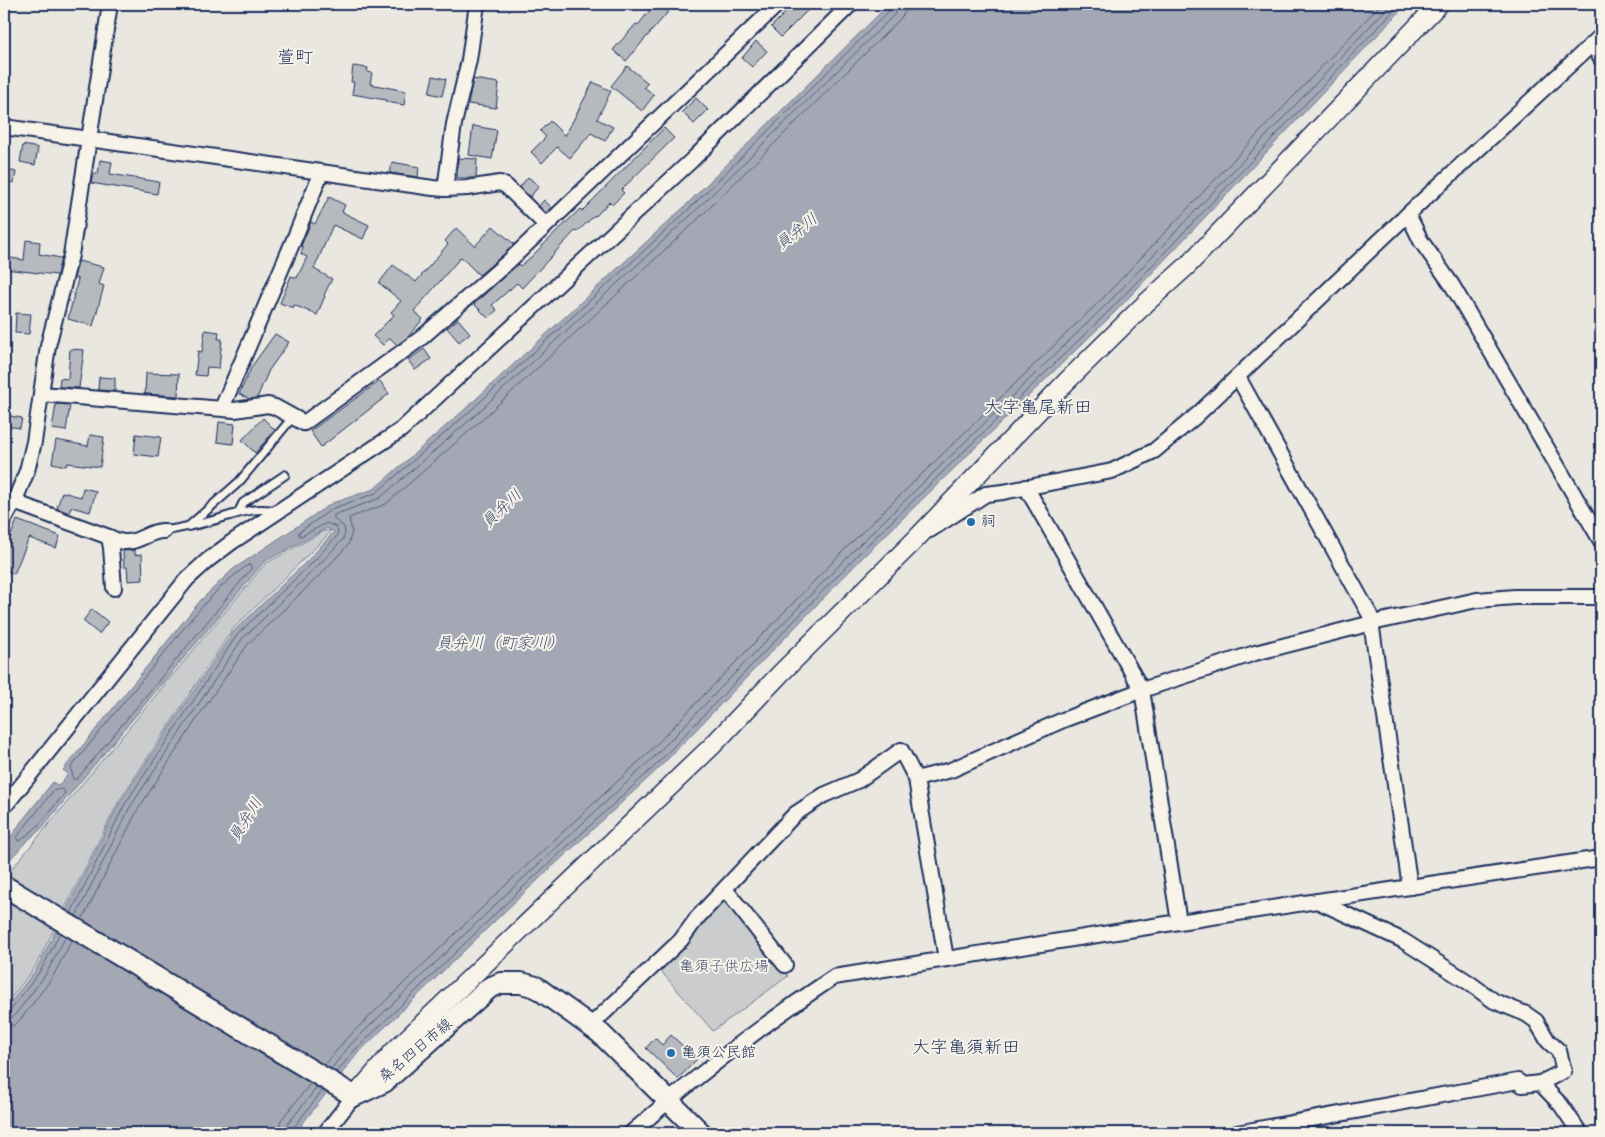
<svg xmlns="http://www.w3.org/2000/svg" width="1605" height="1137" viewBox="0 0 1605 1137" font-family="Mynerve,'Klee One',sans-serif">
<rect width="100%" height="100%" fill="#eae7e0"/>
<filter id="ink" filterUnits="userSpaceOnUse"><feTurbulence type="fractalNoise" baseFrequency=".02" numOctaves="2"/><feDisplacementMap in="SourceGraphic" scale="10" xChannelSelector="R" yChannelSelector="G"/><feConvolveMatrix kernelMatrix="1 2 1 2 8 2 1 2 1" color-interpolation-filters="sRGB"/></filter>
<g filter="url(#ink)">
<g fill="#cbcccd" stroke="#737e96">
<polygon points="331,530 328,535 232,630 119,801 35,967 4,1007 4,878 265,564 324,531"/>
<polygon points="719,901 729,902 788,976 713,1031 658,968"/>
</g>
<polygon fill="#a3a8b4" stroke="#6d7892" points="889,4 1407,4 1117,310 864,556 658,769 525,892 358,1053 295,1133 4,1133 4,1011 37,968 120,802 233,632 308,560 334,532 327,528 264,562 40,830 26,842 4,866 4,848 21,822 53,782 58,786 68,774 63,770 200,601 232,570 332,503 374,489 464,410 683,208"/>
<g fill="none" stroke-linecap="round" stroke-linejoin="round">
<g stroke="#515f80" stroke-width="1">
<path d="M 248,565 L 251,566 L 251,569 L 77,779 L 73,779 L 71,767 C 101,730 131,693 161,657 C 187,624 213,589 248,565 Z"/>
<polygon points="63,789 65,793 37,827 20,841 17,840 17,837 53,791"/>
<polyline points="71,913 125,804 237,635 312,563 337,536 338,532 336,527 327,523 301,536 299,535 299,532 334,508 376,493 468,413 686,212 891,9 892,4"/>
<polyline points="76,916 130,807 242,639 316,568 343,539 345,533 344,527 334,519 334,515 380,498 472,418 690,216 895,14 899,4"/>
<polyline points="82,920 137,811 204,708 248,644 322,573 348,545 352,532 349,518 386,504 477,424 695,222 900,19 905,12 906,4"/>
<polyline points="4,1013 10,1011 41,970 60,933"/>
<polyline points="4,1020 9,1019 15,1015 46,974 66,936"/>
<polyline points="4,1027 14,1025 21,1019 52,978 72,940"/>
<polyline points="325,1065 345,1040 512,879 645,756 851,543 1104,297 1381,4"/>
<polyline points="331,1069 350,1045 517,884 650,761 856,548 1109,302 1391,4"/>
<polyline points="337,1072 355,1050 521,889 655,766 860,552 1113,307 1400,4"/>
<polyline points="278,1133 281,1120 311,1083"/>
<polyline points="285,1133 287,1125 317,1087"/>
<polyline points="291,1133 293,1128 323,1090"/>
</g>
</g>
<g fill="#b6babf" stroke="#1b2f5e">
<polygon points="655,4 658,4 668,12 626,61 613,50 636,24 638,25"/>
<polygon points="794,4 814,4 781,37 771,27"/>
<polygon points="756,41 767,51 752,67 742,58"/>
<polygon points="353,66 368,68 367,72 372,73 370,84 406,91 404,105 386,102 386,100 352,94 354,82 351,82"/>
<polygon points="627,66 648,83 644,87 654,95 642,111 611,86"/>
<polygon points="433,76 446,79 442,96 429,93"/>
<polygon points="473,79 499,83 496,108 468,104"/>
<polygon points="593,82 611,91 597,119 613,127 605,141 591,133 570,158 557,147 542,163 531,152 546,137 540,131 550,121 565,136"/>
<polygon points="696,98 708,110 694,124 682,112"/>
<polygon points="473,126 497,130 492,159 469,155"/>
<polygon points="664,128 674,138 621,190 624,193 612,205 609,202 596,216 595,215 577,232 575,231 522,288 517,283 492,305 497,310 488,318 474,304 518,264 520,266 530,258 580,209 582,211"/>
<polygon points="23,145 38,148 35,165 20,162"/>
<polygon points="458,158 477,159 476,178 457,178"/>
<polygon points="100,160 112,162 110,174 159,182 157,194 91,183 93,173 98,174"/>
<polygon points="392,162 419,167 418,177 390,173"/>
<polygon points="4,169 16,172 14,183 4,181"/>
<polygon points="528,177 539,186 530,197 520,187"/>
<polygon points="329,197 345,205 342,212 369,225 363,239 333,225 314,269 332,279 324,295 325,296 317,315 294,305 293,308 280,303 291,276 297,278 307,257 301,254 303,247 301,246 311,222 315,224"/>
<polygon points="544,200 552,208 546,213 539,206"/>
<polygon points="493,226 514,244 503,255 479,275 461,257 414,311 423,319 407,338 397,345 390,338 383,345 373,336 394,315 391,312 401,301 379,283 393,265 416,282 448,244 445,241 456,228 475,246"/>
<polygon points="26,240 40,242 39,254 61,258 57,275 4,269 4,257 24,260"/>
<polygon points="78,261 104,267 99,284 104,286 93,326 68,319 78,279 74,278"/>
<polygon points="16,313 31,314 29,334 15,333"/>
<polygon points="458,319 470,333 459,342 447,328"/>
<polygon points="205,330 219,332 218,339 222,339 219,368 207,367 206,376 195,375 198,351 202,352"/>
<polygon points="275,334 289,342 269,370 257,398 250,399 239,394 252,366"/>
<polygon points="70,349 84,350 79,388 59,387 60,378 68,379"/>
<polygon points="424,349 431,359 415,370 408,360"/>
<polygon points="146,373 179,374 178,396 145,394"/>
<polygon points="99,377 115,378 115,391 98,390"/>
<polygon points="380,381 389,394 321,447 310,431"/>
<polygon points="56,404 70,405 66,431 52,429"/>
<polygon points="4,415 22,418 20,428 4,426"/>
<polygon points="263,418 275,430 255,453 242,440"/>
<polygon points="219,422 235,424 233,444 217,442"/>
<polygon points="136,434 161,437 158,457 134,454"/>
<polygon points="90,435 104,437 100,467 67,463 66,466 52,463 56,440 88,446"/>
<polygon points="83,488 96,491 90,512 71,507 69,513 57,508 62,492 81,497"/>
<polygon points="17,520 60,536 56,548 29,538 14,574 4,570 4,553"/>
<polygon points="135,550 135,555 142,554 143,580 128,581 127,567 124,567 123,551"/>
<polygon points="92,609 108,622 99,634 83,621"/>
<polygon points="671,1035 697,1059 678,1079 646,1048 655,1038 662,1045"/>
</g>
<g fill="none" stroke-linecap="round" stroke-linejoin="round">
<g stroke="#1b2f5e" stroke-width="11">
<g id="service">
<polyline points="238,513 243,503 285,475"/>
<polyline points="189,526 239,482 292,418"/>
<path d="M 164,531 C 178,528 193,526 207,522 C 229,517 253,505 276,511"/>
</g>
</g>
<g stroke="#1b2f5e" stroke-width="18">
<g id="minor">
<polyline points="1593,45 1601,59"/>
<polyline points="4,127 433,188 445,189 454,124 469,60 477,4"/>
<polyline points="445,189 467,188 500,183 506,186 546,225"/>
<polyline points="1408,214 1421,241 1452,285 1601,541"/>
<polyline points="1238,377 1370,615 1410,887"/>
<polyline points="41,394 235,410 268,405 275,407 304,423 420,339 509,261 778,4"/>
<polyline points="222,408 295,237 321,173"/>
<polyline points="1026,487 1142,690 1179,922"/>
<polyline points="15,500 22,505 109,537 111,548 114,588"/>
<polyline points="4,520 15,500 27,471 34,442 48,346 71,255 110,4"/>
<polyline points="930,530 986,494 1003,492 1112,471 1154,451 1196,416 1408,214 1601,36"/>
<path d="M 109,537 C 113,539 119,542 125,542 C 139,543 150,530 164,531"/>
<polyline points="916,779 951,770 1063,720 1142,690 1255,653 1372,623 1477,600 1515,597 1601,597"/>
<polyline points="4,807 187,579 208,560 232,542 401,430 692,160 851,4"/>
<polyline points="725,889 785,965"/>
<polyline points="1317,901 1402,940 1468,982 1494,1001 1526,1014 1536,1021 1548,1041 1559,1051 1564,1071 1540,1083"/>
<polyline points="591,1025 681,940 697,918 795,814 824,795 859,780 901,750 916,779 946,959"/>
<polyline points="325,1133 354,1096"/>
<path d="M 631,1133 C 695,1077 763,1024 834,977 L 1179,922 L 1601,858"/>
<polyline points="1237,1133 1518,1081 1522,1085 1540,1083 1561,1105 1580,1133"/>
</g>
</g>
<g stroke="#1b2f5e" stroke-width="21">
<polyline id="tertiary" points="355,1096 394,1051 712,746 781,673 913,542 1066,382 1146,303 1187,266 1439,4"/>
</g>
<g stroke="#1b2f5e" stroke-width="24">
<polyline id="secondary" points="4,886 354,1096 384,1082 489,988 501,983 521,983 536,987 600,1033 701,1133"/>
</g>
<use href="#service" stroke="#f7f3e8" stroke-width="7"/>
<use href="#minor" stroke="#f7f3e8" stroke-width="14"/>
<use href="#tertiary" stroke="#f7f3e8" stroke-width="18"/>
<use href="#secondary" stroke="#f7f3e8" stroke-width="20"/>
</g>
</g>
<g fill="#1f6fb2" stroke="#f7f3e8" stroke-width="2">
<circle cx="971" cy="522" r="5"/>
<circle cx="671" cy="1053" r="5"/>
</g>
<g text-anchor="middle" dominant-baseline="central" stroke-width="4" stroke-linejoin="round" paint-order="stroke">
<g font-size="15" fill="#1b2f5e" stroke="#f7f3e8" text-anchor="start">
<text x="981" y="522">祠</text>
<text x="681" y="1053">亀須公民館</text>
</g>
<g font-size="15" fill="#47567a" stroke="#f7f3e8">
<text x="724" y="967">亀須子供広場</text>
</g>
<g font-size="15" fill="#1b2f5e" stroke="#f7f3e8">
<text transform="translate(416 1051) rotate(-40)">桑名四日市線</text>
</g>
<g font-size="16" font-style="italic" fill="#445378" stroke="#f7f3e8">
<text transform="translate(797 232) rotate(-38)">員弁川</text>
<text transform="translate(502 509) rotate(-44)">員弁川</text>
<text x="500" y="643">員弁川（町家川）</text>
<text transform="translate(246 820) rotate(-58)">員弁川</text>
</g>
<g font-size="18" fill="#1b2f5e" stroke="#f7f3e8">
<text x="295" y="58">萱町</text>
<text x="1038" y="408">大字亀尾新田</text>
<text x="966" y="1048">大字亀須新田</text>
</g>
</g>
<rect width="1605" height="1137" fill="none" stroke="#f7f3e8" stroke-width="20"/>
<rect x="10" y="10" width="1585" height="1117" fill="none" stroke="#1b2f5e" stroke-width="2" filter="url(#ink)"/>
</svg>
